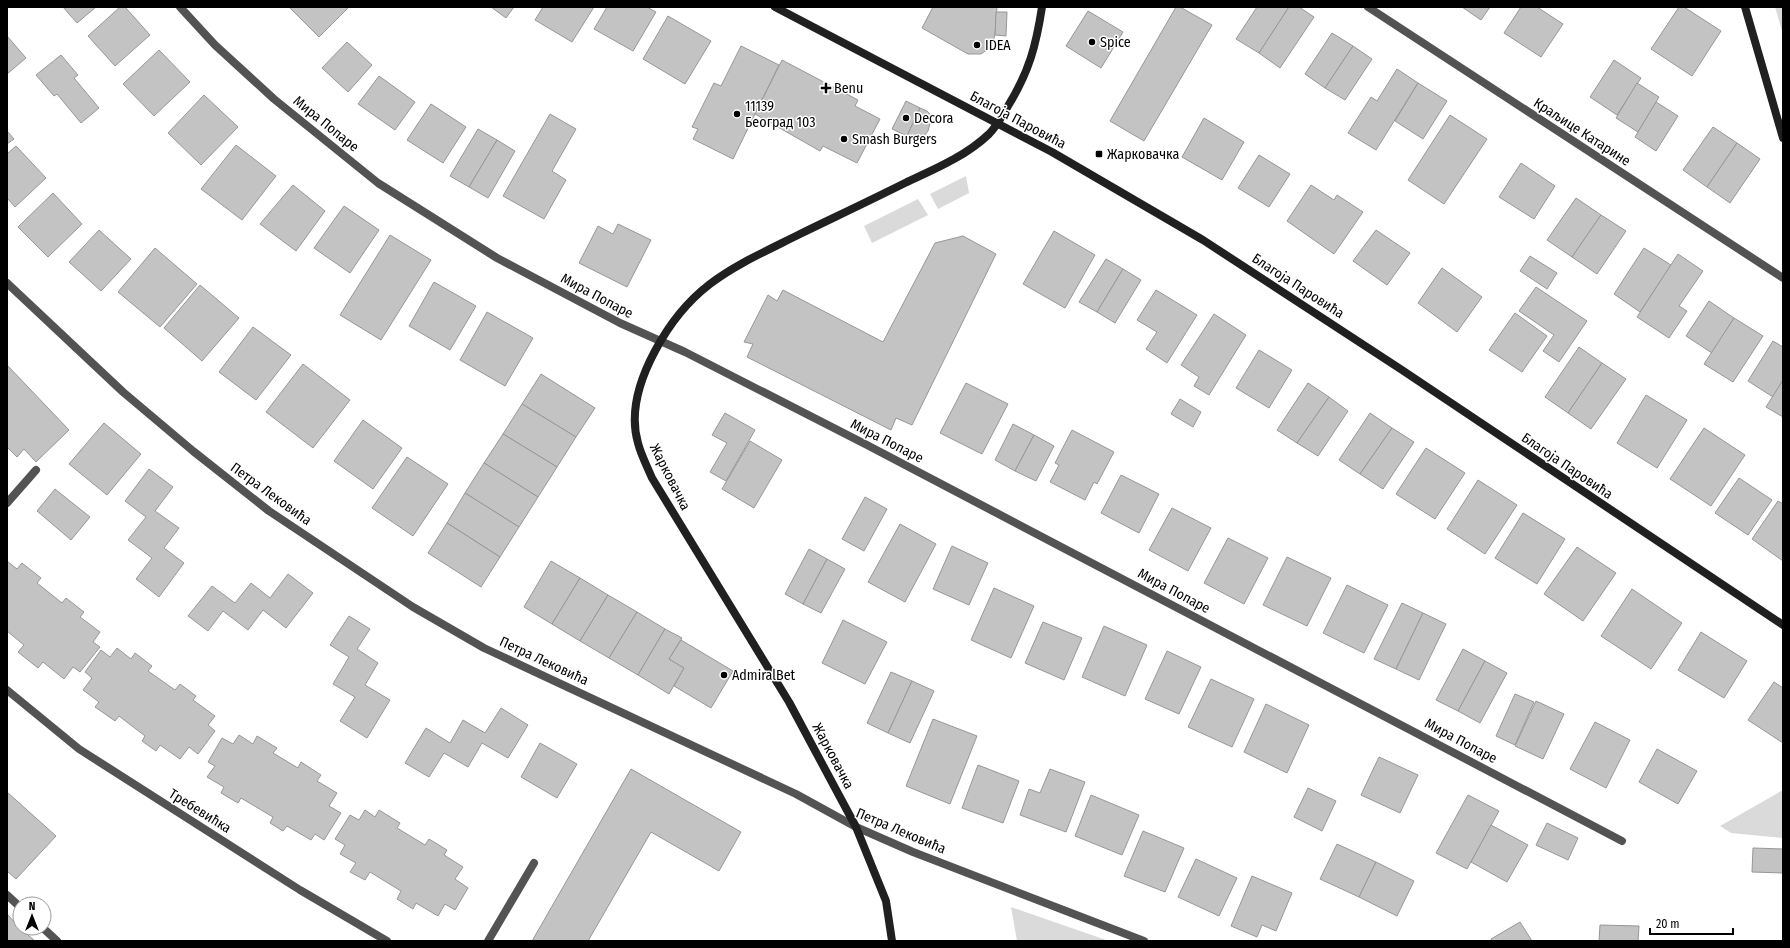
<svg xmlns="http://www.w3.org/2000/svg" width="1790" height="948" viewBox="0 0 1790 948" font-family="'Fira Sans Condensed',sans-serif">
<rect width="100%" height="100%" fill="#fff"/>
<g fill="#dadada">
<polygon points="1775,7 1783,7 1783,34"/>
<polygon points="966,176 969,193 938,209 930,194"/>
<polygon points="918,199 928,215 872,243 864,226"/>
<polygon points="1783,790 1783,838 1731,833 1720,826"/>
<polygon points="1011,907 1109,941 1017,941"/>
</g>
<g fill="#c3c3c3" stroke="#979797">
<polygon points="63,7 96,7 77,23"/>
<polygon points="120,7 125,7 150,35 115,66 88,36"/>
<polygon points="289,7 349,7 319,37"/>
<polygon points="491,7 514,7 506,18"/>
<polygon points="543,7 594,7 572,42 535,20"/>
<polygon points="607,7 647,7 656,12 633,51 594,29"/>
<polygon points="933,7 997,7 995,35 991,47 981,54 968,54 922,28"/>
<polygon points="1176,7 1180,7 1212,25 1144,141 1110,121"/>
<polygon points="1257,7 1289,7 1259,53 1236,39"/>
<polygon points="1289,7 1299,7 1314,17 1280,68 1259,53"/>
<polygon points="1462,7 1490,7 1481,20"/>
<polygon points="1521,7 1537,7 1563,24 1541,57 1504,33"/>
<polygon points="1679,7 1684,7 1721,31 1692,76 1651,49"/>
<polygon points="1088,11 1123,32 1101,68 1066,46"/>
<polygon points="996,12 1007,12 1006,36 995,35"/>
<polygon points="668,16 711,41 685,84 643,59"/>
<polygon points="1332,33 1353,46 1325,88 1305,74"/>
<polygon points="7,36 26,58 7,74"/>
<polygon points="347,42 372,65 348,92 322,68"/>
<polygon points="741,46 779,65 733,159 693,139 698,129 692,127 714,83 721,86"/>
<polygon points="1353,46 1372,59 1345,100 1325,88"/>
<polygon points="159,50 190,82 154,116 123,84"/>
<polygon points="61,55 78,75 74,78 99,108 81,123 57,94 54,96 36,75"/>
<polygon points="782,60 858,100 855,106 880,119 857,163 823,146 820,151 755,114"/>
<polygon points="1614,60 1641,78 1617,115 1590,97"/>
<polygon points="1397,69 1418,83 1376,150 1348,133 1371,97 1377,101"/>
<polygon points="379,76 415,102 395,130 358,104"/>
<polygon points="1418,83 1447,101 1423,139 1395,121"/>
<polygon points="1637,83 1659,97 1638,132 1616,118"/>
<polygon points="204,95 238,127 201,165 168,133"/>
<polygon points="906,101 920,108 907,136 892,129"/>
<polygon points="1656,102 1678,116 1656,151 1635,137"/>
<polygon points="431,104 466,127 443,163 407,140"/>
<polygon points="920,108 927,111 932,116 928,131 922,139 907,136"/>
<polygon points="550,114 576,129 552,171 566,180 544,219 503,196"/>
<polygon points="1450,115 1487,139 1444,204 1408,180"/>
<polygon points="1204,118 1244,142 1222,180 1182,157"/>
<polygon points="1713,127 1737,143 1707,187 1683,170"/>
<polygon points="478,129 497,140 469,187 450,176"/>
<polygon points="7,131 14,139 7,144"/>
<polygon points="497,140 515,151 488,198 469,187"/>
<polygon points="1737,143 1760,159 1730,203 1707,187"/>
<polygon points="236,145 276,176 242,220 201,189"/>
<polygon points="16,146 46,178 15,207 7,198 7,154"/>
<polygon points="1259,155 1290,174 1269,207 1238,188"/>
<polygon points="1521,163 1555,186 1534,219 1499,197"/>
<polygon points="293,185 325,211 296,251 260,224"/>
<polygon points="1311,185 1334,200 1337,195 1363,212 1334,254 1287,221"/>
<polygon points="53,193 82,224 48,257 18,227"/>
<polygon points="1576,198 1601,215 1572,257 1547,240"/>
<polygon points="344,206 379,230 350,273 314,248"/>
<polygon points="1601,215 1626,231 1597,274 1572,257"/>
<polygon points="618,224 651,240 627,287 579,263 598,226 613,234"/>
<polygon points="99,230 131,259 101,291 69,262"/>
<polygon points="1376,230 1410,253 1387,285 1353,261"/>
<polygon points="1054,231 1095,255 1065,308 1023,284"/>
<polygon points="390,235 431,260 381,340 340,315"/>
<polygon points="963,236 996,254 912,425 896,418 891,430 747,357 753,344 744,342 768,295 777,301 783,290 883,342 935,243"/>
<polygon points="155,248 197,284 160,327 118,292"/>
<polygon points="1644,248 1671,265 1640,312 1614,294"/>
<polygon points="1678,254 1703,271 1679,306 1687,311 1669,338 1637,317"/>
<polygon points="1530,256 1557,273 1547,289 1520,271"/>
<polygon points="1106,259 1123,269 1097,312 1079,302"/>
<polygon points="1442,268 1482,297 1457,332 1418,303"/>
<polygon points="1123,269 1141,280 1115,323 1097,312"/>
<polygon points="434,282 476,306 450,350 409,326"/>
<polygon points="200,285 239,318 202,361 164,328"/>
<polygon points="1536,287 1587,321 1559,362 1543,351 1554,335 1519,311"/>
<polygon points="1156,290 1197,315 1167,363 1146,349 1157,332 1137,320"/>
<polygon points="1709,301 1734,318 1712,353 1686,336"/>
<polygon points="487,312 533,338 505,386 460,360"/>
<polygon points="1515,313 1547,336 1522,372 1489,350"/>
<polygon points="1214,314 1246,335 1209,395 1194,386 1199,377 1181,365"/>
<polygon points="1734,318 1763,336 1733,382 1704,364"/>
<polygon points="253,327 291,355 256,400 219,372"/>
<polygon points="1773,341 1783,347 1783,380 1773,397 1748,381"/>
<polygon points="1579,347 1602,363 1568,413 1545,397"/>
<polygon points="1259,350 1292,370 1269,408 1236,388"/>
<polygon points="1602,363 1626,379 1591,429 1568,413"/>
<polygon points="303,364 350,400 313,448 266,412"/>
<polygon points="7,365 69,430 36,462 24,449 17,457 7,447"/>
<polygon points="541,374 595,408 576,437 522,404"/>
<polygon points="1783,380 1783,417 1766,407"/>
<polygon points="966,383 1008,404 982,454 940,433"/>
<polygon points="1308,383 1329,397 1297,443 1277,430"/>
<polygon points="1646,395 1687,420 1657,468 1617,443"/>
<polygon points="1329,397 1348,411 1318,456 1297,443"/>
<polygon points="1180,399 1201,412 1193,427 1171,414"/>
<polygon points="522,404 576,437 557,467 503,434"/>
<polygon points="725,413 755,430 726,481 710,472 727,443 712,435"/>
<polygon points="1370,413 1392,428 1360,474 1339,460"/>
<polygon points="363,420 402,448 373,489 334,461"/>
<polygon points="104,423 141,454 107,495 69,464"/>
<polygon points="1013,424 1034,435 1015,471 995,460"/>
<polygon points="1392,428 1414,442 1383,489 1360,474"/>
<polygon points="1704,428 1745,455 1711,506 1670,479"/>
<polygon points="1072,430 1114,452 1097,484 1094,482 1085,500 1050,482 1059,465 1055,463"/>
<polygon points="503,434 557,467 538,497 484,463"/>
<polygon points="1034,435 1054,446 1036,481 1015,471"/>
<polygon points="750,441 782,460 754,508 722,489"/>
<polygon points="1426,448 1465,473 1435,519 1396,494"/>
<polygon points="407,457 448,484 413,536 372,508"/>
<polygon points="484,463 538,497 519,527 465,493"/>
<polygon points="149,469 173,487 155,511 179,528 164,548 184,563 159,597 136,579 152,558 128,540 146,517 125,501"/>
<polygon points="1121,475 1159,494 1139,533 1101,513"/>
<polygon points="1739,478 1772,500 1748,535 1715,513"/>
<polygon points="1478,480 1517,505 1485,554 1447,529"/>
<polygon points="55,489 90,517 71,540 37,511"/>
<polygon points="465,493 519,527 500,557 447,523"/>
<polygon points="865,497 887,509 864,551 842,539"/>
<polygon points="1778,501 1783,504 1783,561 1752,539"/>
<polygon points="1172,508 1211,528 1188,571 1149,550"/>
<polygon points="1523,513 1565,539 1537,584 1495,558"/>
<polygon points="447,523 500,557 481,587 428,553"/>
<polygon points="900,524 936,544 905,602 868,582"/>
<polygon points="1228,538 1268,558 1244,604 1204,583"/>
<polygon points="952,546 988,563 969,605 933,589"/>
<polygon points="1577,547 1616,573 1583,621 1544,594"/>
<polygon points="809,549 827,559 803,604 785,594"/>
<polygon points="1287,557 1331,578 1307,626 1263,605"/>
<polygon points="827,559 845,569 821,613 803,604"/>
<polygon points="7,561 17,569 22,563 41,578 37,583 62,603 66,598 84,612 80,617 100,632 93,642 100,647 80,672 73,667 64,679 43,662 38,668 18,652 24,645 7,631"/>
<polygon points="551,561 580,578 552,624 524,607"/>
<polygon points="288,574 313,593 286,628 263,610 248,630 223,611 208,631 188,616 212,586 235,603 251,583 270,598"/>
<polygon points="580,578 608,595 580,641 552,624"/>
<polygon points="1347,585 1388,605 1364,653 1323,633"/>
<polygon points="994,588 1034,606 1011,658 971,640"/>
<polygon points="1632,589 1682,623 1651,669 1601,636"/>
<polygon points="608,595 637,612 609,658 580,641"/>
<polygon points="1402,603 1423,613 1396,669 1374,659"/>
<polygon points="637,612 665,629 638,675 609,658"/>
<polygon points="1423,613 1446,624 1419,680 1396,669"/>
<polygon points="349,616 370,629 357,649 378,663 365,685 390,700 367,738 340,721 355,697 333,684 349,657 330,645"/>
<polygon points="843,620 887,642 865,684 822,663"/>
<polygon points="1043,622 1082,638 1064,680 1025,663"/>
<polygon points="1104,626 1147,645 1125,696 1082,677"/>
<polygon points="665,629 682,638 669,659 684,668 669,694 638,675"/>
<polygon points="1701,632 1747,661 1724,698 1678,670"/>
<polygon points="681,640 733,671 711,708 674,686 684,668 669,659"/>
<polygon points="117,648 131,659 135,653 152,666 148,671 175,690 180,684 196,696 193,700 215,716 208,725 215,731 198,754 189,747 180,759 160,745 156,751 142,741 145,736 119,716 115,721 95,707 99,702 83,690 92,678 85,672 101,650 110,657"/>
<polygon points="1463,649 1485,661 1458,711 1436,700"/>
<polygon points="1167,651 1201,667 1179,714 1145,699"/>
<polygon points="1485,661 1507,673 1480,723 1458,711"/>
<polygon points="891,672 912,681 888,733 867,723"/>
<polygon points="1211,679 1254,699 1232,747 1188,727"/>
<polygon points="912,681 934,691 910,743 888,733"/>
<polygon points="1774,682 1783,688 1783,743 1748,720"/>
<polygon points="1515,694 1534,702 1515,745 1496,736"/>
<polygon points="1536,701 1564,714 1543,759 1515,746"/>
<polygon points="1266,704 1309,725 1287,773 1244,752"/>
<polygon points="501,708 528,725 508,758 482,743 468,767 444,753 429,777 405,763 426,728 450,743 463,720 485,733"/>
<polygon points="933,719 977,736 950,804 906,786"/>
<polygon points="1595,722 1630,740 1606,788 1570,769"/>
<polygon points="239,735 253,744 257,736 277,748 273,753 298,768 301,762 321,775 317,781 337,793 329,806 341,813 324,840 315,834 311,840 287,826 283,831 270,823 273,817 241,798 238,803 221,793 224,787 207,777 215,766 208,762 222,738 233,744"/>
<polygon points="540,743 577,764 557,798 521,777"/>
<polygon points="1657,749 1697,771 1678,804 1639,782"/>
<polygon points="1379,757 1418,775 1400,813 1361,795"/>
<polygon points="978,765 1019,781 1003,823 962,808"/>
<polygon points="631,769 741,832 719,871 651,832 588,941 532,941"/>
<polygon points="1050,769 1085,782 1066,832 1020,815 1029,789 1040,793"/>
<polygon points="1308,788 1336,801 1322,831 1294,817"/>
<polygon points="7,792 56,836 16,879 7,871"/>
<polygon points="1091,795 1139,815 1122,855 1075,836"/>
<polygon points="1468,795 1499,811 1467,869 1436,853"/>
<polygon points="365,810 375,817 379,810 400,823 397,828 425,845 429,839 447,850 444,855 463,867 455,879 468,888 455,910 445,904 438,916 416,903 413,909 397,899 401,891 370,872 365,880 350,872 356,863 340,854 345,845 335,839 350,815 359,820"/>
<polygon points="1547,823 1578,838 1568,860 1536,845"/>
<polygon points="1491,825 1528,845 1507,882 1471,862"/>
<polygon points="1143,831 1184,848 1165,892 1124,876"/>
<polygon points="1337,844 1376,862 1359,897 1320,879"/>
<polygon points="1753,848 1783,849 1783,873 1752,872"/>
<polygon points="1196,859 1237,878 1219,916 1178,897"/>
<polygon points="1376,862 1414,881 1397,916 1359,897"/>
<polygon points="1252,876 1292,893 1276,931 1262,925 1257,937 1231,926"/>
<polygon points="7,914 20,928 35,941 7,941"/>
<polygon points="1520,922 1532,941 1492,941 1491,939"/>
<polygon points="1600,925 1639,926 1638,941 1599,941"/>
</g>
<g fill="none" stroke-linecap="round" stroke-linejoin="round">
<g stroke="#535353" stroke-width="8">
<polyline points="7,503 36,470"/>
<polyline points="7,895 20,907"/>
<polyline points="43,928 57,941"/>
<polyline points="488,941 534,863"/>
</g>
<g stroke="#535353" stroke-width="8">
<polyline points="180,7 215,45 274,99 378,183 497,258 620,323 685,352 867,445 1622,841"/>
<polyline points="1368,7 1783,278"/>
<polyline points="7,283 123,392 193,451 269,511 413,607 484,648 796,794 856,827 913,852 1144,941"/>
<polyline points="7,690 79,749 300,890 387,941"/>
</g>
<g stroke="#202020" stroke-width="8">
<polyline points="775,7 1052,152 1203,240 1402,370 1783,625"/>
<polyline points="1745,7 1783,138"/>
<path d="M 892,941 L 886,901 L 856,827 L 789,702 L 652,478 C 647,466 641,455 638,443 C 629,412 640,379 655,351 C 691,283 734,267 800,234 C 835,217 871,200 907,182 C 935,169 966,156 989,134 C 997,126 1002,116 1008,106 C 1029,72 1036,46 1042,7"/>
</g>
</g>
<g fill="#000" stroke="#fff" stroke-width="1.5">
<circle cx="1092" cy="42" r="4"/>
<circle cx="977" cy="45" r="4"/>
<path d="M824 82h4v4h4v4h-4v4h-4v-4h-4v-4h4z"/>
<circle cx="737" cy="114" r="4"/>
<circle cx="906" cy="118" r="4"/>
<circle cx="844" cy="139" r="4"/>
<rect x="1095" y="150" width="8" height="8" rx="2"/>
<circle cx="724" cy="675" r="4"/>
</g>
<g text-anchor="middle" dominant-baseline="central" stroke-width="3" stroke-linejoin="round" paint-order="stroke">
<g font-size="14" fill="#000" stroke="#fff" text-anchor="start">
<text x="1100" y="42">Spice</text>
<text x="985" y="45">IDEA</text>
<text x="834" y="88">Benu</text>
<text x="745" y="106">11139<tspan x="745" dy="16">Београд 103</tspan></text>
<text x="914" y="118">Decora</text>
<text x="852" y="139">Smash Burgers</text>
<text x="1107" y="154">Жарковачка</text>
<text x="732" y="675">AdmiralBet</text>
</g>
<g font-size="14" fill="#000" stroke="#fff">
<text transform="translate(1018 120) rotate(28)">Благоја Паровића</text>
<text transform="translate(326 124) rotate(39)">Мира Попаре</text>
<text transform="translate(1582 132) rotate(33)">Краљице Катарине</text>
<text transform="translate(1298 286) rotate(33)">Благоја Паровића</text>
<text transform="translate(597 296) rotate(28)">Мира Попаре</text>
<text transform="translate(887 441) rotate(27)">Мира Попаре</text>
<text transform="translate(1567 466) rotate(34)">Благоја Паровића</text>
<text transform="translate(670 477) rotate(63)">Жарковачка</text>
<text transform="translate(271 494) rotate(36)">Петра Лековића</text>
<text transform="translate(1174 591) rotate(28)">Мира Попаре</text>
<text transform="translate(544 661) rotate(25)">Петра Лековића</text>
<text transform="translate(1461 741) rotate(28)">Мира Попаре</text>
<text transform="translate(833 756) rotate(62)">Жарковачка</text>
<text transform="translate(200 811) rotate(32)">Требевићка</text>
<text transform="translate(901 831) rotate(23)">Петра Лековића</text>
</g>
</g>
<rect width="1790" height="948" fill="none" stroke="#000000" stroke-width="16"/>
<g transform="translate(32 916)"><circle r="19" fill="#ffffff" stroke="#999999"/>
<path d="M0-3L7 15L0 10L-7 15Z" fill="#000000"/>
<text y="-6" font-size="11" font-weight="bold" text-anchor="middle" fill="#000000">N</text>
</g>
<path d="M1650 928v6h83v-6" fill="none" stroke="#000000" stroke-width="2"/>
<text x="1656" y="928" font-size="12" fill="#000000" stroke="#ffffff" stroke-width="3" paint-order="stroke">20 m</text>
</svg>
